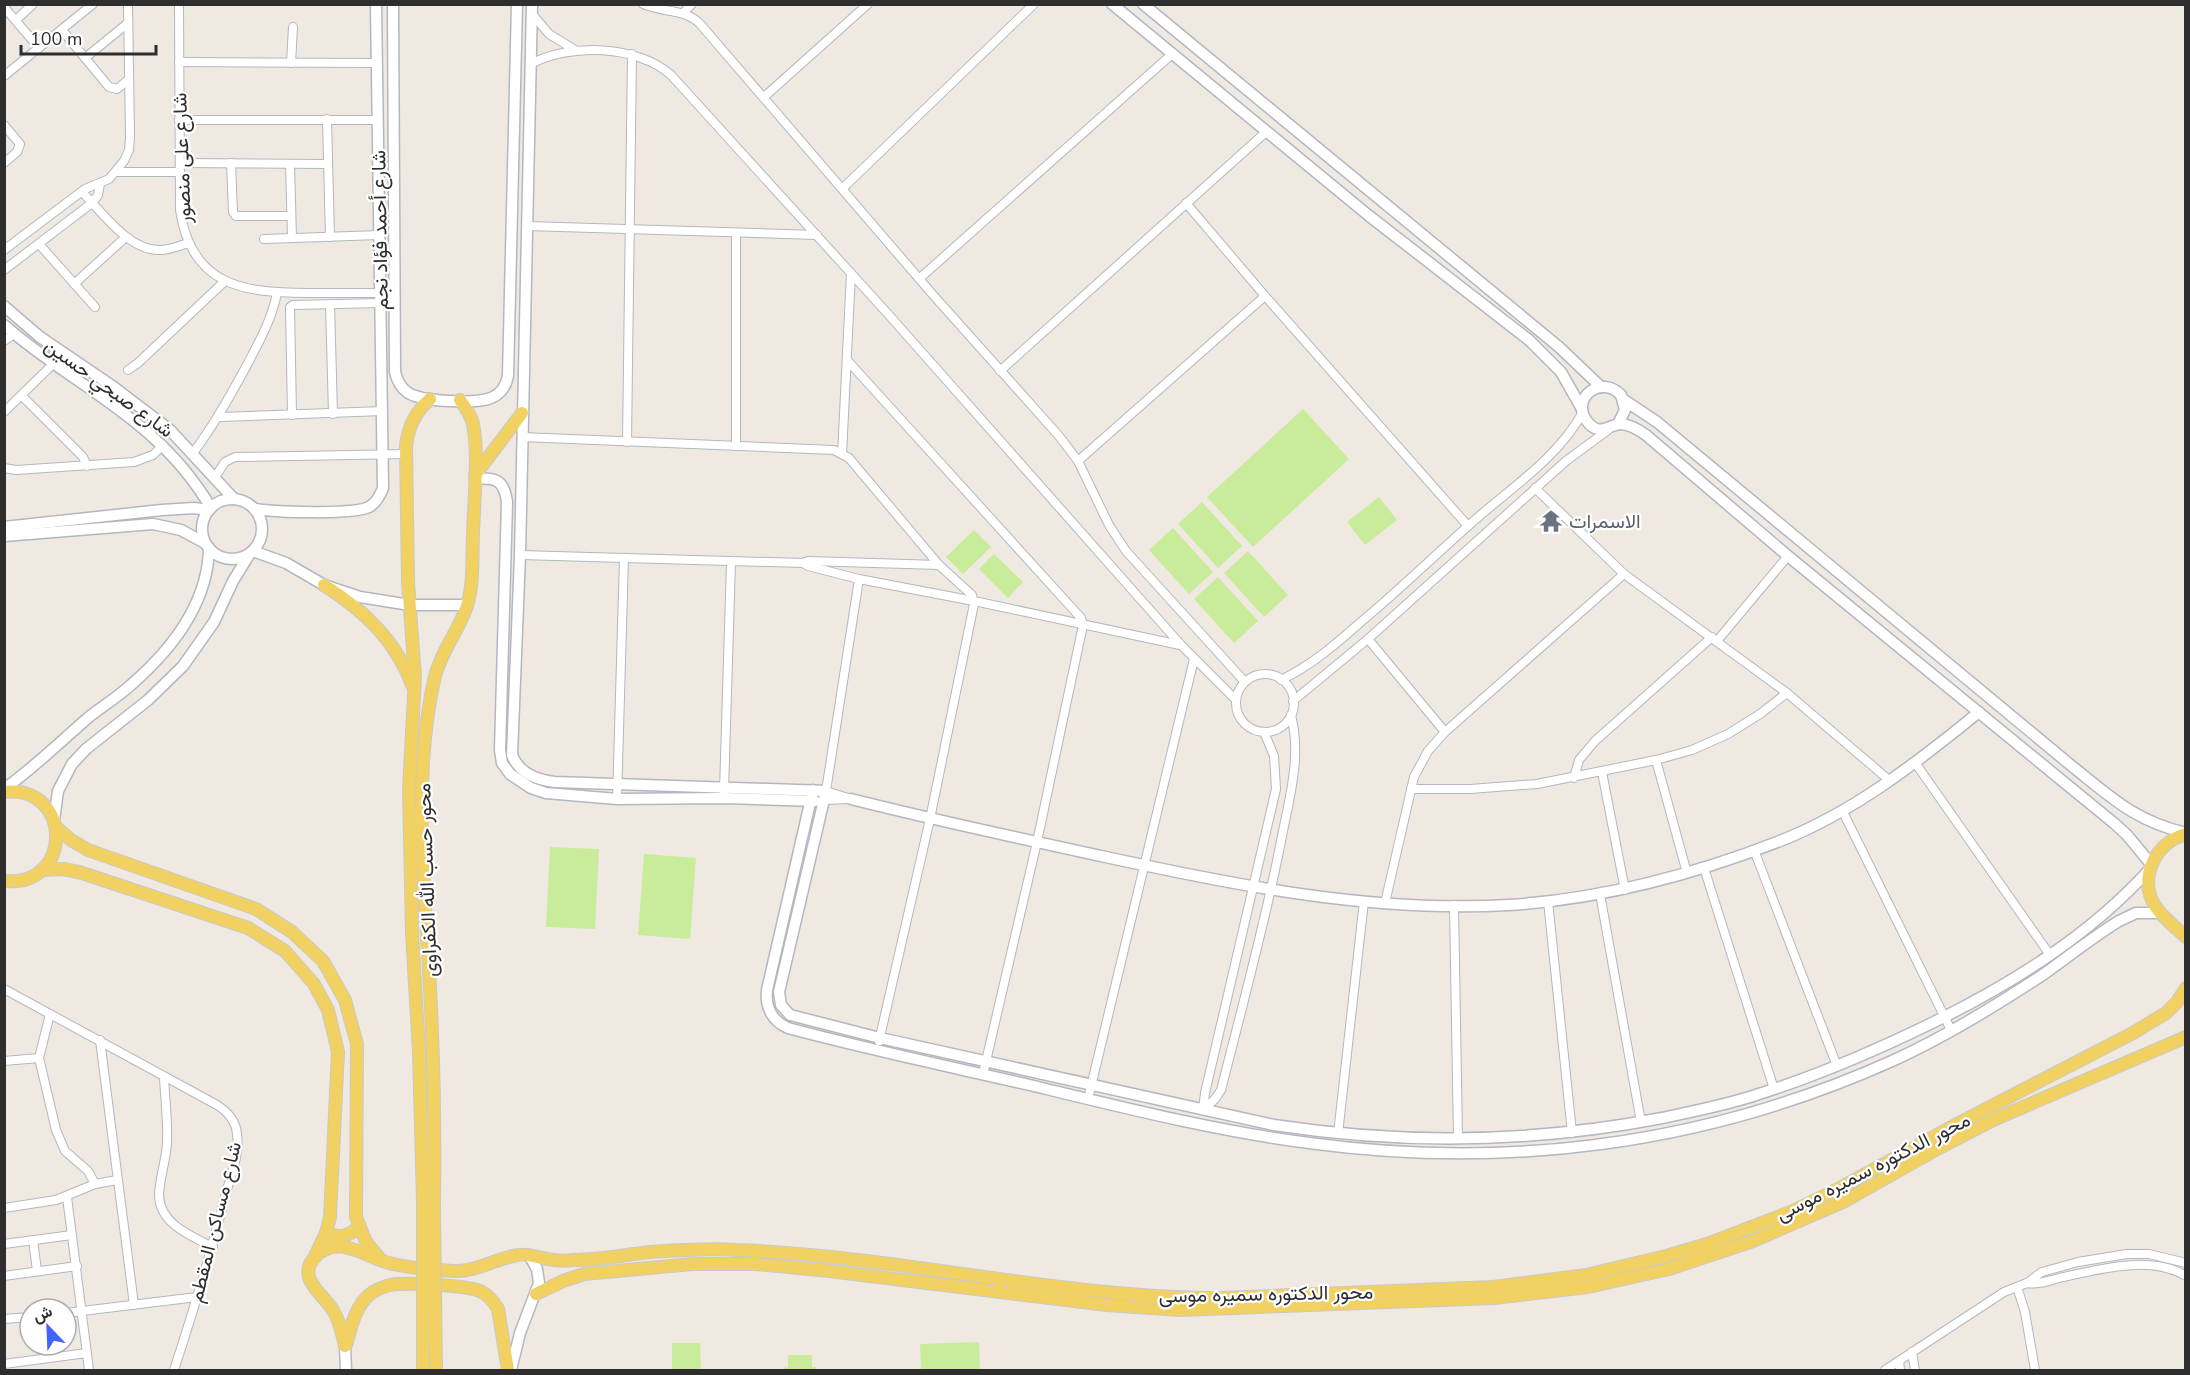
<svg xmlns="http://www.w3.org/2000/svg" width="2190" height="1375" viewBox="0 0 2190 1375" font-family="'Nunito Sans',Vazirmatn,sans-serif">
<rect width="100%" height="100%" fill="#efe9e1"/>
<g fill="#c9ec9a">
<polygon points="1303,409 1349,459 1253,547 1207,497"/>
<polygon points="1379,497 1397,520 1365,545 1347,522"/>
<polygon points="1202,502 1242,546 1218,568 1178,524"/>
<polygon points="1173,528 1213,572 1189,594 1149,550"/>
<polygon points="974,530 991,547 963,574 946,557"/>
<polygon points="1248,551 1288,595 1264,617 1224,573"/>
<polygon points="994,554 1023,582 1008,598 979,569"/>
<polygon points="1218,577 1258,621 1234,643 1194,599"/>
<polygon points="550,847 599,849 595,929 546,927"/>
<polygon points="644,854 696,858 690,939 638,935"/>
<polygon points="979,1342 980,1370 921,1370 920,1344"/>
<polygon points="672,1343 700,1343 701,1370 672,1370"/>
<polygon points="788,1355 812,1355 812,1367 816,1367 816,1370 784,1370 784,1368 788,1367"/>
</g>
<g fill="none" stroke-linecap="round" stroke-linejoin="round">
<g stroke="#b4b7c1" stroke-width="10">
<g id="street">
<path d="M 179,4 L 180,210 C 191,285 242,293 307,293 C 332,293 356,293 381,293"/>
<path d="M 643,4 C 662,13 686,8 701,25 L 934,296 L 1059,436 L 1078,461 L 1109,525 L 1126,551 L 1245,682"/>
<polyline points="4,7 39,48"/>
<polyline points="683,13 692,4"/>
<polyline points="533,15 549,34 575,50"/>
<polyline points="16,20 33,4"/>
<polyline points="62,30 109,87 117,89 129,79"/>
<polyline points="85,58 128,23"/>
<polyline points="179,62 377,63"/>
<polyline points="291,63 293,27"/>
<path d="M 531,64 C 569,43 638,45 671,75 L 888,314 L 1181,645 L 1236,700"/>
<polyline points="4,76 93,4"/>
<polyline points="764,97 868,4"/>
<polyline points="327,119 330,237"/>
<polyline points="179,120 378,120"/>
<polyline points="4,125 20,144 17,152 4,163"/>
<polyline points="180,163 328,164"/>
<polyline points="231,163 233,212 236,216 291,216"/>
<polyline points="290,164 292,238"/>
<polyline points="117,172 180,172"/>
<polyline points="843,188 1034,4"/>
<path d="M 82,192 C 102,212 129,251 160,250 C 170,250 179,246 188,243"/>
<polyline points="1186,203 1265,296 1468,526"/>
<polyline points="527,226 817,235"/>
<polyline points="264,239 380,235"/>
<polyline points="39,244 95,307"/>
<polyline points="4,250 85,189 109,179 124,161 129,150 130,137 128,4"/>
<polyline points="4,270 92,203 98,195 100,184"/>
<polyline points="920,278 1171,55"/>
<polyline points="74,284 126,237"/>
<polyline points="330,304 333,414"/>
<polyline points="4,341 14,334"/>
<polyline points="847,360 1081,618 1083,625 1037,842 983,1074"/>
<polyline points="128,370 138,363 225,281"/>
<polyline points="1000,371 1266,132"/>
<polyline points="22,396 83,457 87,466"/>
<polyline points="4,412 54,363"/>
<polyline points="292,415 290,307 293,305 381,303"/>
<polyline points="219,417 383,411"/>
<polyline points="522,437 834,450 849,458 939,565 972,595 974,604 930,819 879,1041"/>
<polyline points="627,442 632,54"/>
<polyline points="736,446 736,233"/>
<path d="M 193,453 C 214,425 230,396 247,365 C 259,342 272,319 277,293"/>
<polyline points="842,454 851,273"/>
<polyline points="1078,461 1265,296"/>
<polyline points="4,468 16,470 134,462 153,455 163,445"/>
<polyline points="215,477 225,462 235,457 407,454"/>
<polyline points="1535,488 1624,574 1787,693 1889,780"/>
<polyline points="520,555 803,563 808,566 859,579 974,601 1180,645"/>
<polyline points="803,563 808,561 939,565"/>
<polyline points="1368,639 1445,732"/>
<polyline points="1717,641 1788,556"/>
<circle cx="1265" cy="703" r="29"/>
<path d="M 1281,680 C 1312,665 1336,644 1362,621 C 1398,591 1432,558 1467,527 C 1507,490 1556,461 1583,412"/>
<polyline points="1293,701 1368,639 1566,461 1608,430"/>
<polyline points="1656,760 1687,873"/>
<polyline points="1916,764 2050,955"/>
<polyline points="1602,772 1625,890"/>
<polyline points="1574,778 1579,760 1595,741 1712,637"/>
<polyline points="1411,789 1470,789 1537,784 1656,760 1692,750 1728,734 1760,714 1787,693"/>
<polyline points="724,791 731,562"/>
<polyline points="617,799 624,558"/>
<polyline points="851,799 826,791 859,579"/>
<polyline points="824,800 850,799"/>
<polyline points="1842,810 1951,1030"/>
<polyline points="1754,850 1837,1066"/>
<polyline points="1704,868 1774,1089"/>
<polyline points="1600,894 1641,1122"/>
<polyline points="1548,901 1572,1133"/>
<polyline points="1385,903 1414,777 1428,751 1445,732 1624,574"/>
<polyline points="1454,905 1458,1139"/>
<path d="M 4,989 L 217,1105 C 228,1112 236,1121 237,1134 C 240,1154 231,1175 226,1193 C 211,1253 193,1312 174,1370"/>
<polyline points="50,1014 39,1058 56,1130 65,1151 88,1171 95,1184"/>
<polyline points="100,1040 134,1305"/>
<polyline points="4,1061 39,1058"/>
<path d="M 164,1077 C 165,1098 168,1121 167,1143 C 166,1160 160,1177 159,1194 C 159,1224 191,1236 213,1247"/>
<polyline points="1088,1099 1194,659"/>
<path d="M 1203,1110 L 1215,1099 L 1221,1090 C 1242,1007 1265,924 1281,841 C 1289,799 1302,757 1291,715"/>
<polyline points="1203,1110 1205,1093 1276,789 1274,756 1264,732"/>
<polyline points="1338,1134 1364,901"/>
<polyline points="67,1197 89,1370"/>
<polyline points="4,1208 56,1200 95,1184 117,1180"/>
<polyline points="33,1240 37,1271"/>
<polyline points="4,1244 72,1235"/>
<polyline points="4,1276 77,1266"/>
<path d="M 2027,1283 C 2038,1285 2048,1281 2059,1278 C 2096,1270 2150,1254 2186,1276"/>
<polyline points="2017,1287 2025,1312 2035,1370"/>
<polyline points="66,1313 197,1297"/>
<polyline points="4,1319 30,1317"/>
<polyline points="1912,1352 1915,1370"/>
<polyline points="1899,1361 1900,1370"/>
<polyline points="4,1364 87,1353"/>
<polyline points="1885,1370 2004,1292 2027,1283 2042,1272 2078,1262 2127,1254 2149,1254 2186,1263"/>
</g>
</g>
<g stroke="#b4b7c1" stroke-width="13">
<g id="secondary">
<path d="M 393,4 L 395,372 C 397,380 400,387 407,392 C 420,402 476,404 491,398 C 501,394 506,386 508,376 L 517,4"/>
<path d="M 532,4 L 520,555 L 512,755 C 519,773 537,780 555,782 L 826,791 L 779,992 L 781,1005 L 790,1015 L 880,1038 L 1274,1125 C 1405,1145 1532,1143 1662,1118 C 1694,1111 1727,1105 1759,1094 C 1819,1075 1877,1050 1934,1022 C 2013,983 2090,935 2150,869"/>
<polyline points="1112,4 1368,215 1529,340 1561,372 1582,409"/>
<polyline points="1143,4 1559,347 1601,387"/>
<polyline points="4,306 40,337 115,388 170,430 234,499"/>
<path d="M 4,325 C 78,389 159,419 211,508"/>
<path d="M 1624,400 L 1657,422 L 2073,767 C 2112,798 2135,821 2186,833"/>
<path d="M 1618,424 L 1625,410 L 1621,395 C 1601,374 1571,398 1586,420 C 1599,438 1608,425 1620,424 C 1629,424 1639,430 1646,435 L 1788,556 L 2115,824 L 2127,835 L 2151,864"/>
<path d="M 475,479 C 496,477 504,480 507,502 L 500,750 L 502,763 L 510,774 L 531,788 L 546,793 L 617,799 L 724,798 L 815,801"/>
<circle cx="232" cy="529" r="30"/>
<path d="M 255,509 C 275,512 353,515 369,507 C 376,503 380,496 383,488 L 376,4"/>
<polyline points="4,527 162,510 194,508 209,510"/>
<polyline points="4,536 153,524 181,530 205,543"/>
<polyline points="253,551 286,563 324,585 360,597 410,605 467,605"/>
<path d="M 4,789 C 35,767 61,741 89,717 C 103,706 119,696 132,684 C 172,649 208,603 209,548"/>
<path d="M 813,790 L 767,990 C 765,1007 772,1021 788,1028 C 870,1050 952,1067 1034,1086 C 1125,1108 1216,1131 1309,1143 C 1510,1170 1707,1144 1892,1061 C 1943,1038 1997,1005 2044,974 C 2069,956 2093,937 2119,921 L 2136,913 L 2160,913"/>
<path d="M 851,799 C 934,820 1018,838 1101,856 C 1234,885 1372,913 1509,905 C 1602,899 1693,875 1780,841 C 1854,812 1919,761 1979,712"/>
<polyline points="54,820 58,791 72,764 86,749 148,700 183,666 214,622 233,581 249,555"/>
<polyline points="345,1346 346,1370"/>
<polyline points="511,1370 520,1333 539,1283 537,1269 529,1255"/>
</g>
</g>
<g stroke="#c9c9c9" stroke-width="14">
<g id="primary">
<polyline points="475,475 522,413"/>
<path d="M 324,585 C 363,610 396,640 412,685"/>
<path d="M 4,792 C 73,784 74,888 4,881"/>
<polyline points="57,828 71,840 88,850 256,909 292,932 323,961 345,1000 357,1044 356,1217 366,1242 380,1259"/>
<path d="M 2186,834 C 2155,843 2138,878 2155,906 C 2163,918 2175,927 2186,937"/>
<polyline points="42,870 63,869 79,872 248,928 285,951 314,984 328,1010 338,1052 330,1217 326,1233 315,1256"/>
<path d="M 423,1201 L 419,1051 L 412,933 L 409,789 L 415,677 L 408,582 L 406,446 C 408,427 415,412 430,399"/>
<path d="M 434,1207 C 435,1134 434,1062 430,989 C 425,887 412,781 434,680 C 440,653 458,632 467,606 C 474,583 472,557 473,533 C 474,502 479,454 473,424 C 471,415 466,408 460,400"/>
<path d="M 326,1233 C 339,1238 348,1237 359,1227"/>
<polyline points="536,1294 563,1281 584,1274 692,1264 756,1264 829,1271 1107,1305 1180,1310 1494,1298 1588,1287 1669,1269 1753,1241 1845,1201 1939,1148 1993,1120 2186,1037"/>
<path d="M 346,1345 C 351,1328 355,1307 369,1295 C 375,1290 382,1287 390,1285 C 405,1282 469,1285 482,1292 C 489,1296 494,1302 498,1309 L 508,1370"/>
<path d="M 345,1346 C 342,1334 340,1322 334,1312 C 325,1295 294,1278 316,1256 C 339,1232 369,1260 393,1264 C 412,1268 434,1270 454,1271 C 477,1272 496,1258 518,1255 C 528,1253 538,1258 548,1259 C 556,1261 565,1261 574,1260 C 599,1260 624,1255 650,1252 C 679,1250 708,1248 737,1250 C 899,1256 1059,1298 1221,1298 L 1493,1287 L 1586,1275 L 1666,1256 L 1707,1244 L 1793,1211 L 1840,1188 L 1959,1123 L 2133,1033 L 2166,1013 L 2177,1002 L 2186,988"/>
</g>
</g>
<use href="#street" stroke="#fff" stroke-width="8"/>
<use href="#secondary" stroke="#fff" stroke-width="10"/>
<use href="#primary" stroke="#f2d163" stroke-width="12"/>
<g stroke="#c9c9c9" stroke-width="14" stroke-linecap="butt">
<g id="primary-bridge">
<polyline points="423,1201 423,1370"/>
<polyline points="434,1207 436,1370"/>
</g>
</g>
<use href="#primary-bridge" stroke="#f2d163" stroke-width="12"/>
</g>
<defs>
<g id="temple-bare" transform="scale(1.8)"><path d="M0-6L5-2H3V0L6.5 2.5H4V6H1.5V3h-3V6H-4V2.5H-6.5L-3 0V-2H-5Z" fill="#6b7280" stroke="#fff" stroke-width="2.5" paint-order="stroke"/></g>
</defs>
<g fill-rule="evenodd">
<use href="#temple-bare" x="1551" y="521"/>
</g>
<g text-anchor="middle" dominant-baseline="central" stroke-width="4.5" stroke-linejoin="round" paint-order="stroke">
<g font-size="20" fill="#2e2e2e" stroke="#fff">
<text transform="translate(182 158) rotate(-92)">شارع على منصور</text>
<text transform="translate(380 230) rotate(-91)">شارع أحمد فؤاد نجم</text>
<text transform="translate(109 388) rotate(36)">شارع صبحي حسين</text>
<text transform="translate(427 880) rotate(-92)">محور حسب الله الكفراوى</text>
<text transform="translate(1873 1167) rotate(-27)">محور الدكتوره سميره موسى</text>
<text transform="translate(215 1222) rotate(-76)">شارع مساكن المقطم</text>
<text transform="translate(1266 1294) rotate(-1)">محور الدكتوره سميره موسى</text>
</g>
<g font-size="20" fill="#5b616d" stroke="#fff" text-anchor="start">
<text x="1569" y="521">الاسمرات</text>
</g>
</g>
<rect width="2190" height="1375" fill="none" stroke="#2e2e2e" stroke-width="12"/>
<g transform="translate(48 1327) rotate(337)"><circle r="28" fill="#ffffff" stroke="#ababab" stroke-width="1.5"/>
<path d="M0-4.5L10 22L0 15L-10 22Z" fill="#4264fb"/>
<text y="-9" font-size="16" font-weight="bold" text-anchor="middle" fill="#2e2e2e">ش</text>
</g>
<path d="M21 45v9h135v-9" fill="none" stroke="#2e2e2e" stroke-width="3"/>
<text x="30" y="45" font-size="18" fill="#2e2e2e" stroke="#ffffff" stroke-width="4.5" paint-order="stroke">100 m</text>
</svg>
